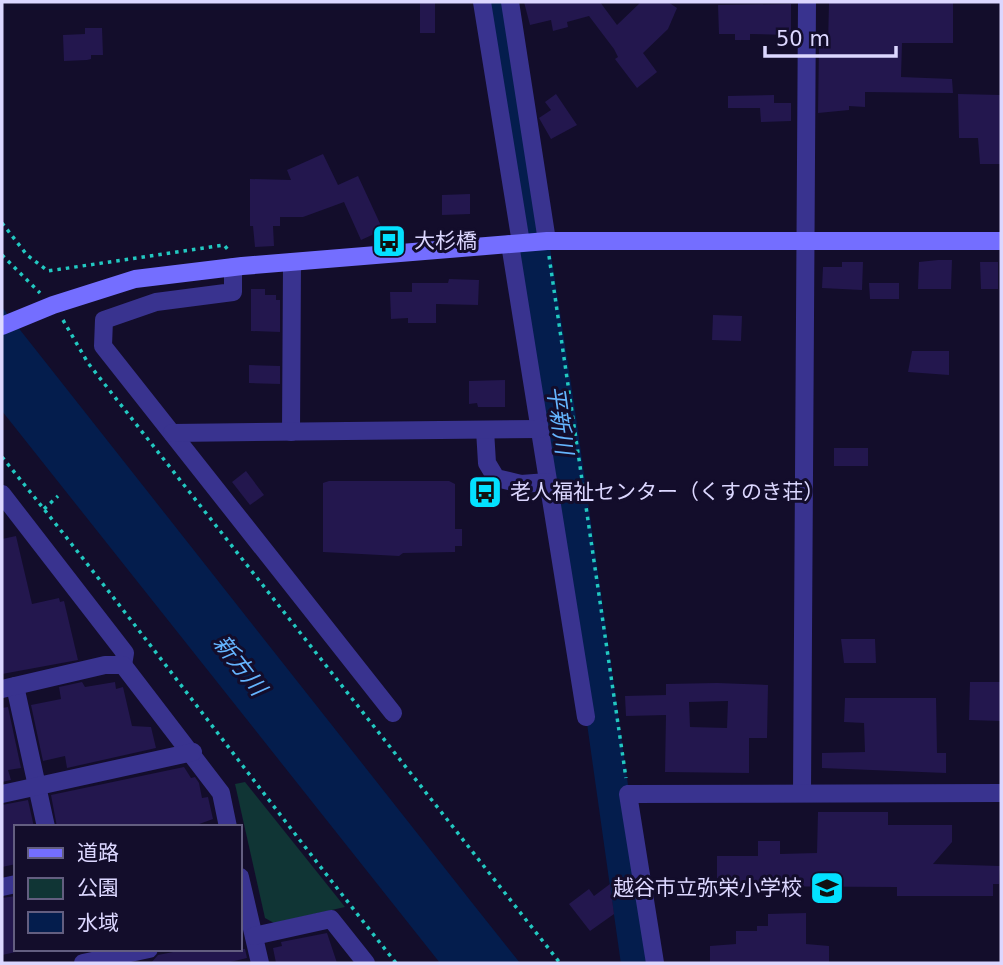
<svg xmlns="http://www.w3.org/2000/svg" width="1003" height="965" viewBox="0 0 1003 965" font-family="'DejaVu Sans','Noto Sans JP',sans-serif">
<rect width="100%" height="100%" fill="#130d2b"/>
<polygon fill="#103535" points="245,782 345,907 274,923 265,918 235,784"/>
<polygon fill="#041d4d" points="2,307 477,909 520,963 440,963 2,411"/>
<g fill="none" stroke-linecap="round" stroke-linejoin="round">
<polyline stroke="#041d4d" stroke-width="32" points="496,2 559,411 637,963"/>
</g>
<g fill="#23174e" fill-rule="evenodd">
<rect x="420" y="2" width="15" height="31"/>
<polygon points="524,2 600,2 617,25 641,2 668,2 677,8 668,29 643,53 657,72 637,88 615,59 618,57 614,49 589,16 567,22 568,27 553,31 551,20 530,25"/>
<polygon points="829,2 953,2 953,43 902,43 901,77 952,79 953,93 865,92 865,107 849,106 849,110 818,113 819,46 828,46"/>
<polygon points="791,4 791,35 750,34 750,40 735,40 735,34 719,34 718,5"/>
<polygon points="85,28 102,28 103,55 91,55 91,59 87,60 64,61 63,35 85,34"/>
<polygon points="556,94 577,125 551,139 539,118 551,110 545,102"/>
<polygon points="958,94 1001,95 1001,164 980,164 978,138 959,138"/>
<polygon points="774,95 774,103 791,103 791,121 761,122 760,108 728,108 728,96"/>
<polygon points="323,154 338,185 358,176 383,230 361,240 344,202 303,217 280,217 280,226 273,226 274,246 255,247 253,226 250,226 250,179 291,180 287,170"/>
<polygon points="470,194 470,214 442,215 442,195"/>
<polygon points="938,260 952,260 951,289 918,289 919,262"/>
<polygon points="842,262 863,262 862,290 822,288 823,267 842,267"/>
<polygon points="980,262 998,262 998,289 981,289"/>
<polygon points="449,279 479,280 478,305 436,304 436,323 408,323 408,318 391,319 390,292 412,292 412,283 448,283"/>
<polygon points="869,283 899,283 899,299 870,299"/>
<polygon points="251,289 265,289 265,295 276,295 276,300 280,300 280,332 251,331"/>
<polygon points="713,315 742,316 741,341 712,340"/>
<polygon points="912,351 949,351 949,375 908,372"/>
<polygon points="249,365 280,366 280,384 249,383"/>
<polygon points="505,380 505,407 478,407 477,403 469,404 469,381"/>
<rect x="834" y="448" width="34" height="18"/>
<polygon points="246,471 264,495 250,505 232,482"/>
<polygon points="329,481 449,481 455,484 455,529 462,529 462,546 455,546 455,552 403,553 399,556 323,552 323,483"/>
<polygon points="16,536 32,604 59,598 60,602 64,601 78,660 2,674 2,539"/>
<polygon points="841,639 875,639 876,663 844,663"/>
<polygon points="82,682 85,687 115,682 116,689 123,687 132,726 151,727 156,748 67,768 65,756 43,761 31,705 61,699 59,687"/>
<polygon points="970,682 1001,682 1001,721 969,720"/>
<path d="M 717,683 L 768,685 L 767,738 L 749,738 L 749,773 L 665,772 L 666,715 L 626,716 L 625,696 L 666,695 L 666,684 ZM 728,701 L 727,728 L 690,727 L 689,702 Z"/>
<polygon points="845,698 936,698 937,753 946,753 946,773 822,768 822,753 865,752 864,723 844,722"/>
<polygon points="8,707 21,768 8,770 11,780 2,782 2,708"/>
<polygon points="184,767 191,778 195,777 199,783 202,798 208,797 213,819 191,827 57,827 51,795"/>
<polygon points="28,800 34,827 16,827 16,864 2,867 2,805"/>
<polygon points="818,812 888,812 888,825 952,825 952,842 933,864 1000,866 999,884 993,884 993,896 897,896 897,887 717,886 717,856 758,856 758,841 780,841 780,854 817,853"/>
<polygon points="610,884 614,914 590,931 569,904 589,889 594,896"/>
<polygon points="16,896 16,952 2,955 2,898"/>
<polygon points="806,913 806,944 829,946 829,963 710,963 710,946 736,944 736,931 757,931 757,926 768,926 768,914"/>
<polygon points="327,933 337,963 276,963 273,948 282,946 281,942"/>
<polygon points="188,949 245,949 247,958 226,963 151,963 158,955"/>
</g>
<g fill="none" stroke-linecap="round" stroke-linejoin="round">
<g stroke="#22c8c1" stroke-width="3.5" stroke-dasharray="3.5 5" stroke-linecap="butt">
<polyline points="2,223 27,255 48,271 224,245 229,251"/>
<polyline points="2,255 40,293"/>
<polyline points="549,256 626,778"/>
<polyline points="63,320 88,363 560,963"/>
<path d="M 2,457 C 137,623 263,796 396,963"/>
<polyline points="44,509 58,496"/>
</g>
<g stroke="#39338f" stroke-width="18">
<polyline points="482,2 521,243"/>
<polyline points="510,2 547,241"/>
<polyline points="510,244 586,717"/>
<polyline points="233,267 233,292 156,302 104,320 103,346 393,713"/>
<polyline points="485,430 487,463 496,478 521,484 548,482"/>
<polyline points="291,432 292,262"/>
<polyline points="172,433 540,429"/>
<polyline points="2,494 125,653 123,665"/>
<polyline points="15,686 46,827"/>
<polyline points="2,689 105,665 123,665 221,793 228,827"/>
<polyline points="802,792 807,2"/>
<polyline points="2,794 193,752"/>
<polyline points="240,877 260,963"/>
<polyline points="2,887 16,884"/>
<polyline points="254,936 331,919 366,963"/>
<polyline points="83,963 149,949"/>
<polyline points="655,963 628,794 1001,793"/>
</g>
<polyline stroke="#746eff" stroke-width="18" points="2,326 53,305 135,279 242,266 547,241 1001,241"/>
</g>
<defs>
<g id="bus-square" transform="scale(1.75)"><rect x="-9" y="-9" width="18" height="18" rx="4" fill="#03e1ff" stroke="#130d2b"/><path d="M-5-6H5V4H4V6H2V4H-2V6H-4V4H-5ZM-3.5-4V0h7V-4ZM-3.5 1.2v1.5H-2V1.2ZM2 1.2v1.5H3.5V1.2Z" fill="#111"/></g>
<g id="school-square" transform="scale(1.75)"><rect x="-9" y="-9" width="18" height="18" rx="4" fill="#03e1ff" stroke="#130d2b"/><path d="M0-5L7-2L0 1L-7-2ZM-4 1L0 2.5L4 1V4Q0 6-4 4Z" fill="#111"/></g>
</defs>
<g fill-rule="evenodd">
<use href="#bus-square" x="389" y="241"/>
<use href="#bus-square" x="485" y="492"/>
<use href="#school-square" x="827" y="888"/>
</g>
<g text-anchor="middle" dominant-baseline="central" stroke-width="6" stroke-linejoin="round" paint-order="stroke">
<g font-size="21" fill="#dcd7ff" stroke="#130d2b" text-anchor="start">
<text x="414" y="241">大杉橋</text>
<text x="510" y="492">老人福祉センター（くすのき荘）</text>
<text x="802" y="888" text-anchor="end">越谷市立弥栄小学校</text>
</g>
<g font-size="23" font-style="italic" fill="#65b5ff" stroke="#130d2b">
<text transform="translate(560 420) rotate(82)">平新川</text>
<text transform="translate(240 665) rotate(52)">新方川</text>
</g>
</g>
<rect width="1003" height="965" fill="none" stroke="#dcd7ff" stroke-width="7"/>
<rect x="14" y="825" width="228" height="126" fill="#130d2b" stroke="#635e80" stroke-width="2"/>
<rect x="28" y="848" width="35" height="10" fill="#746eff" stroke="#635e80" stroke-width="2"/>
<text x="77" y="860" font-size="21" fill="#dcd7ff">道路</text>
<rect x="28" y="878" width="35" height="21" fill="#103535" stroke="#635e80" stroke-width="2"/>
<text x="77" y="895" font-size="21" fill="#dcd7ff">公園</text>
<rect x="28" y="912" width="35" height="21" fill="#041d4d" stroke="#635e80" stroke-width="2"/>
<text x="77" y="930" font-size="21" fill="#dcd7ff">水域</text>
<path d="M765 46v10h131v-10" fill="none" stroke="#dcd7ff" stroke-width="3.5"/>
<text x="776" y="46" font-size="21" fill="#dcd7ff" stroke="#130d2b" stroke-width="5" paint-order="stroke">50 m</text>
</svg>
